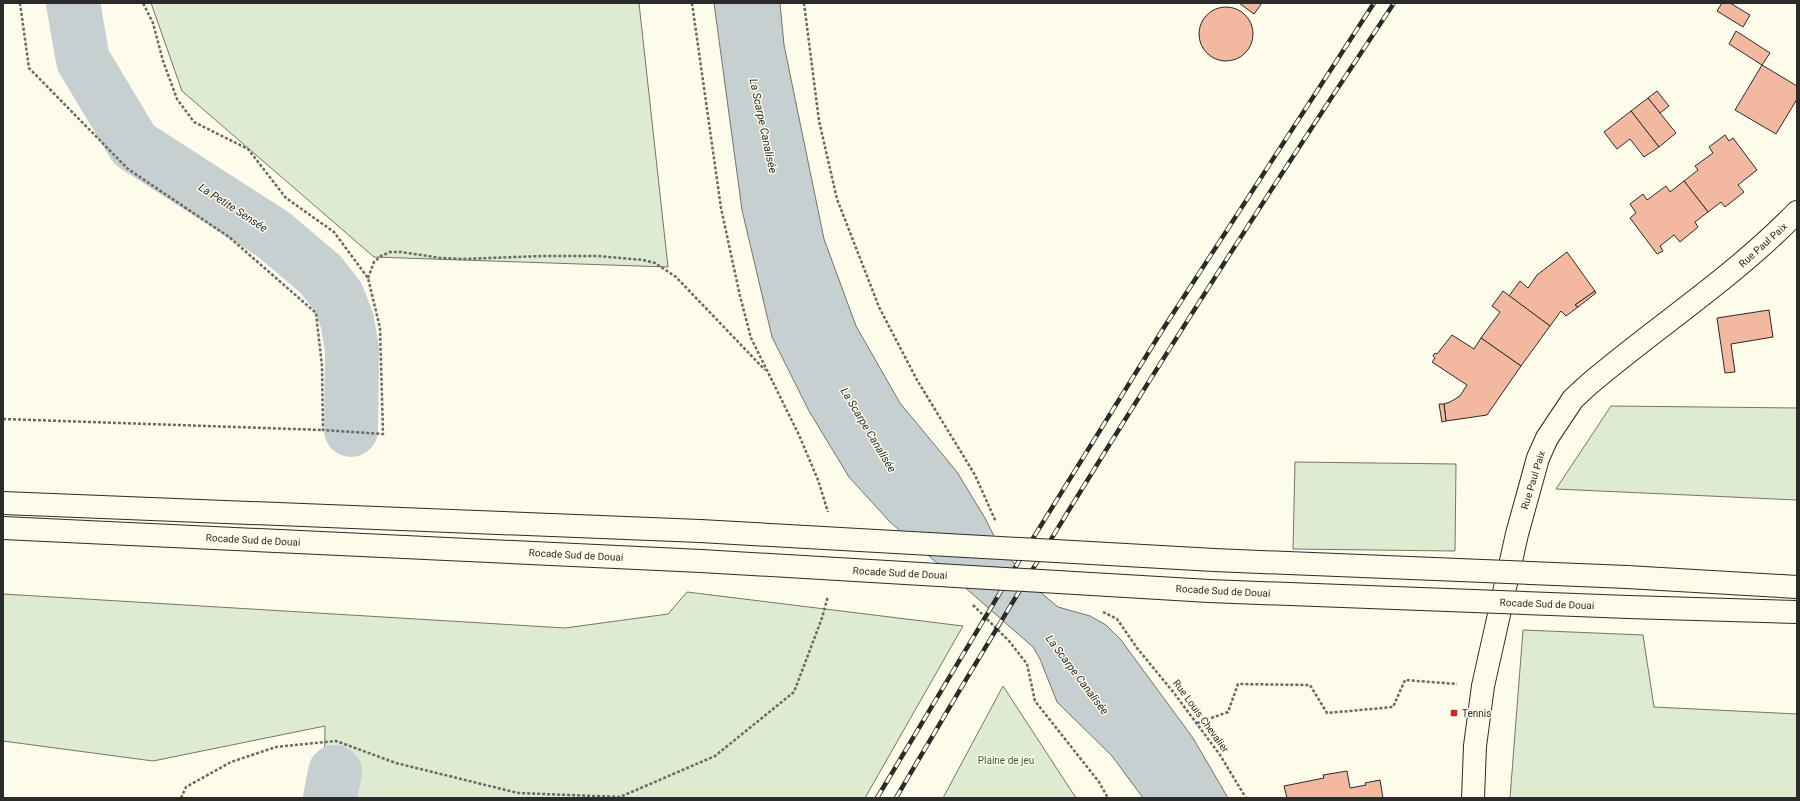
<svg xmlns="http://www.w3.org/2000/svg" width="1800" height="801" viewBox="0 0 1800 801" font-family="Roboto,sans-serif">
<rect width="100%" height="100%" fill="#fdfbea"/>
<g fill="#deebd1" stroke="#74746e">
<polygon points="151,3 639,3 668,267 374,257 182,91"/>
<polygon points="1611,406 1797,408 1797,500 1556,489"/>
<polygon points="1295,462 1456,464 1455,551 1293,549"/>
<polygon points="687,592 963,626 865,798 324,798 325,726 153,761 3,741 3,594 565,628 668,614"/>
<polygon points="1523,630 1643,635 1654,707 1797,714 1797,798 1510,798"/>
<polygon points="1003,686 1076,798 943,798"/>
</g>
<polygon fill="#c7d0d0" stroke="#74746e" points="714,3 780,3 784,45 824,239 856,326 900,403 957,472 985,518 998,544 1034,587 1058,607 1090,616 1106,625 1121,640 1193,738 1228,798 1143,798 1112,756 1057,702 1040,659 1033,647 890,522 849,477 809,411 772,337 742,210"/>
<g fill="none" stroke-linecap="round" stroke-linejoin="round">
<g stroke="#c7d0d0" stroke-width="54">
<polyline points="73,3 83,60 134,145 274,235 320,274 338,297 347,320 352,349 351,430"/>
<polyline points="330,798 335,772"/>
</g>
</g>
<g fill="#f2b8a0" stroke="#2b2b2b">
<polygon points="1239,3 1262,3 1254,14"/>
<polygon points="1722,3 1730,3 1750,15 1743,27 1717,11"/>
<circle cx="1226" cy="34" r="27"/>
<polygon points="1736,31 1770,53 1762,65 1729,44"/>
<polygon points="1762,65 1797,86 1797,99 1776,134 1735,110"/>
<polygon points="1657,91 1669,106 1660,113 1648,98"/>
<polygon points="1648,98 1676,133 1659,147 1631,111"/>
<polygon points="1631,111 1659,147 1644,157 1630,139 1617,149 1604,132"/>
<polygon points="1725,135 1729,141 1733,138 1757,170 1738,185 1744,192 1725,207 1721,202 1708,212 1684,181 1698,170 1695,166 1713,153 1709,147"/>
<polygon points="1684,181 1708,212 1695,222 1698,227 1680,242 1674,235 1660,246 1663,251 1657,254 1630,218 1636,213 1630,204 1643,194 1647,200 1666,186 1670,192"/>
<polygon points="1567,252 1595,291 1575,305 1578,307 1566,316 1561,311 1550,326 1509,296 1520,281 1528,288 1537,275"/>
<polygon points="1503,291 1550,326 1521,366 1481,338 1500,312 1492,306"/>
<polygon points="1595,291 1596,293 1578,307 1575,305"/>
<polygon points="1769,310 1773,337 1731,344 1735,372 1725,373 1717,318"/>
<polygon points="1452,335 1474,349 1481,338 1521,366 1487,415 1446,421 1444,404 1450,402 1460,396 1467,385 1432,362 1435,358 1433,356 1435,353 1437,354"/>
<polygon points="1439,404 1444,404 1446,421 1442,422"/>
<polygon points="1347,771 1350,788 1366,785 1365,783 1380,780 1383,798 1287,798 1284,786 1324,778 1323,775"/>
</g>
<g fill="none" stroke-linecap="round" stroke-linejoin="round">
<g stroke="#2b2b2b" stroke-width="24">
<path id="secondary" d="M 1473,798 L 1475,746 L 1483,686 L 1517,534 L 1538,458 L 1547,438 L 1573,399 L 1587,386 C 1656,327 1733,278 1797,212"/>
</g>
<g stroke="#2b2b2b" stroke-width="24">
<g id="highway">
<polyline points="3,503 700,531"/>
<polyline points="3,528 701,561"/>
<polyline points="1627,577 1797,587"/>
<polyline points="1628,607 1797,612"/>
</g>
</g>
<g stroke="#6a6964" stroke-width="2.5" stroke-dasharray="3 2" stroke-linecap="butt">
<polyline points="20,3 29,68 128,169 229,237 316,313 322,366 323,430 383,434 380,328 368,278 334,232 286,198 248,149 194,122 177,99 163,61 153,23 143,3"/>
<polyline points="692,3 721,208 740,296 751,338 799,435 818,480 828,512"/>
<polyline points="804,3 819,121 837,199 879,307 917,380 975,475 996,522"/>
<polyline points="368,278 374,262 381,256 390,252 401,252 441,258 463,259 543,256 598,256 643,260 655,263 676,277 765,370"/>
<polyline points="3,419 323,430"/>
<polyline points="973,605 1009,641 1027,664 1035,701 1099,782 1108,798"/>
<polyline points="1103,612 1117,619 1137,648 1174,693 1220,755 1246,798"/>
<polyline points="1197,723 1228,712 1238,684 1310,685 1327,713 1393,707 1405,680 1457,684"/>
<polyline points="181,798 186,787 231,762 276,747 336,741 396,763 518,793 620,797 715,756 794,692 822,618 828,596"/>
</g>
<use href="#secondary" stroke="#fdfbea" stroke-width="22"/>
<use href="#highway" stroke="#fdfbea" stroke-width="22"/>
<g stroke="#2b2b2b" stroke-width="4.5">
<g id="rail">
<polyline points="877,798 1022,556 1163,329 1374,3"/>
<path d="M 896,798 C 1054,528 1221,263 1394,3"/>
</g>
</g>
<use href="#rail" stroke="#fdfbea" stroke-width="3" stroke-dasharray="9" stroke-linecap="butt"/>
<g stroke="#2b2b2b" stroke-width="24" stroke-linecap="butt">
<g id="highway-bridge">
<polyline points="700,531 1214,560 1627,577"/>
<polyline points="701,561 1209,591 1628,607"/>
</g>
</g>
<use href="#highway-bridge" stroke="#fdfbea" stroke-width="22"/>
</g>
<rect fill="#c62828" stroke="#fdfbea" stroke-width="1.5" x="1450" y="709" width="8" height="8" rx="2"/>
<g text-anchor="middle" dominant-baseline="central" stroke-width="3" stroke-linejoin="round" paint-order="stroke">
<g font-size="10" fill="#2b2b2b" stroke="#fdfbea">
<text transform="translate(1763 245) rotate(-42)">Rue Paul Paix</text>
<text transform="translate(1533 480) rotate(-73)">Rue Paul Paix</text>
<text transform="translate(253 540) rotate(3)">Rocade Sud de Douai</text>
<text transform="translate(576 555) rotate(3)">Rocade Sud de Douai</text>
<text transform="translate(900 573) rotate(3)">Rocade Sud de Douai</text>
<text transform="translate(1223 591) rotate(3)">Rocade Sud de Douai</text>
<text transform="translate(1547 604) rotate(2)">Rocade Sud de Douai</text>
<text transform="translate(1201 716) rotate(54)">Rue Louis Chevalier</text>
</g>
<g font-size="10" fill="#2b2b2b" stroke="#fdfbea" text-anchor="start">
<text x="1462" y="713">Tennis</text>
</g>
<g font-size="10" fill="#34623c" stroke="#fdfbea">
<text x="1006" y="760">Plaine de jeu</text>
</g>
<g font-size="11" font-style="italic" fill="#2b2b2b" stroke="#fdfbea">
<text transform="translate(763 126) rotate(78)">La Scarpe Canalisée</text>
<text transform="translate(233 208) rotate(33)">La Petite Sensée</text>
<text transform="translate(868 430) rotate(59)">La Scarpe Canalisée</text>
<text transform="translate(1077 675) rotate(53)">La Scarpe Canalisée</text>
</g>
</g>
<rect width="1800" height="801" fill="none" stroke="#2b2b2b" stroke-width="8"/>
</svg>
